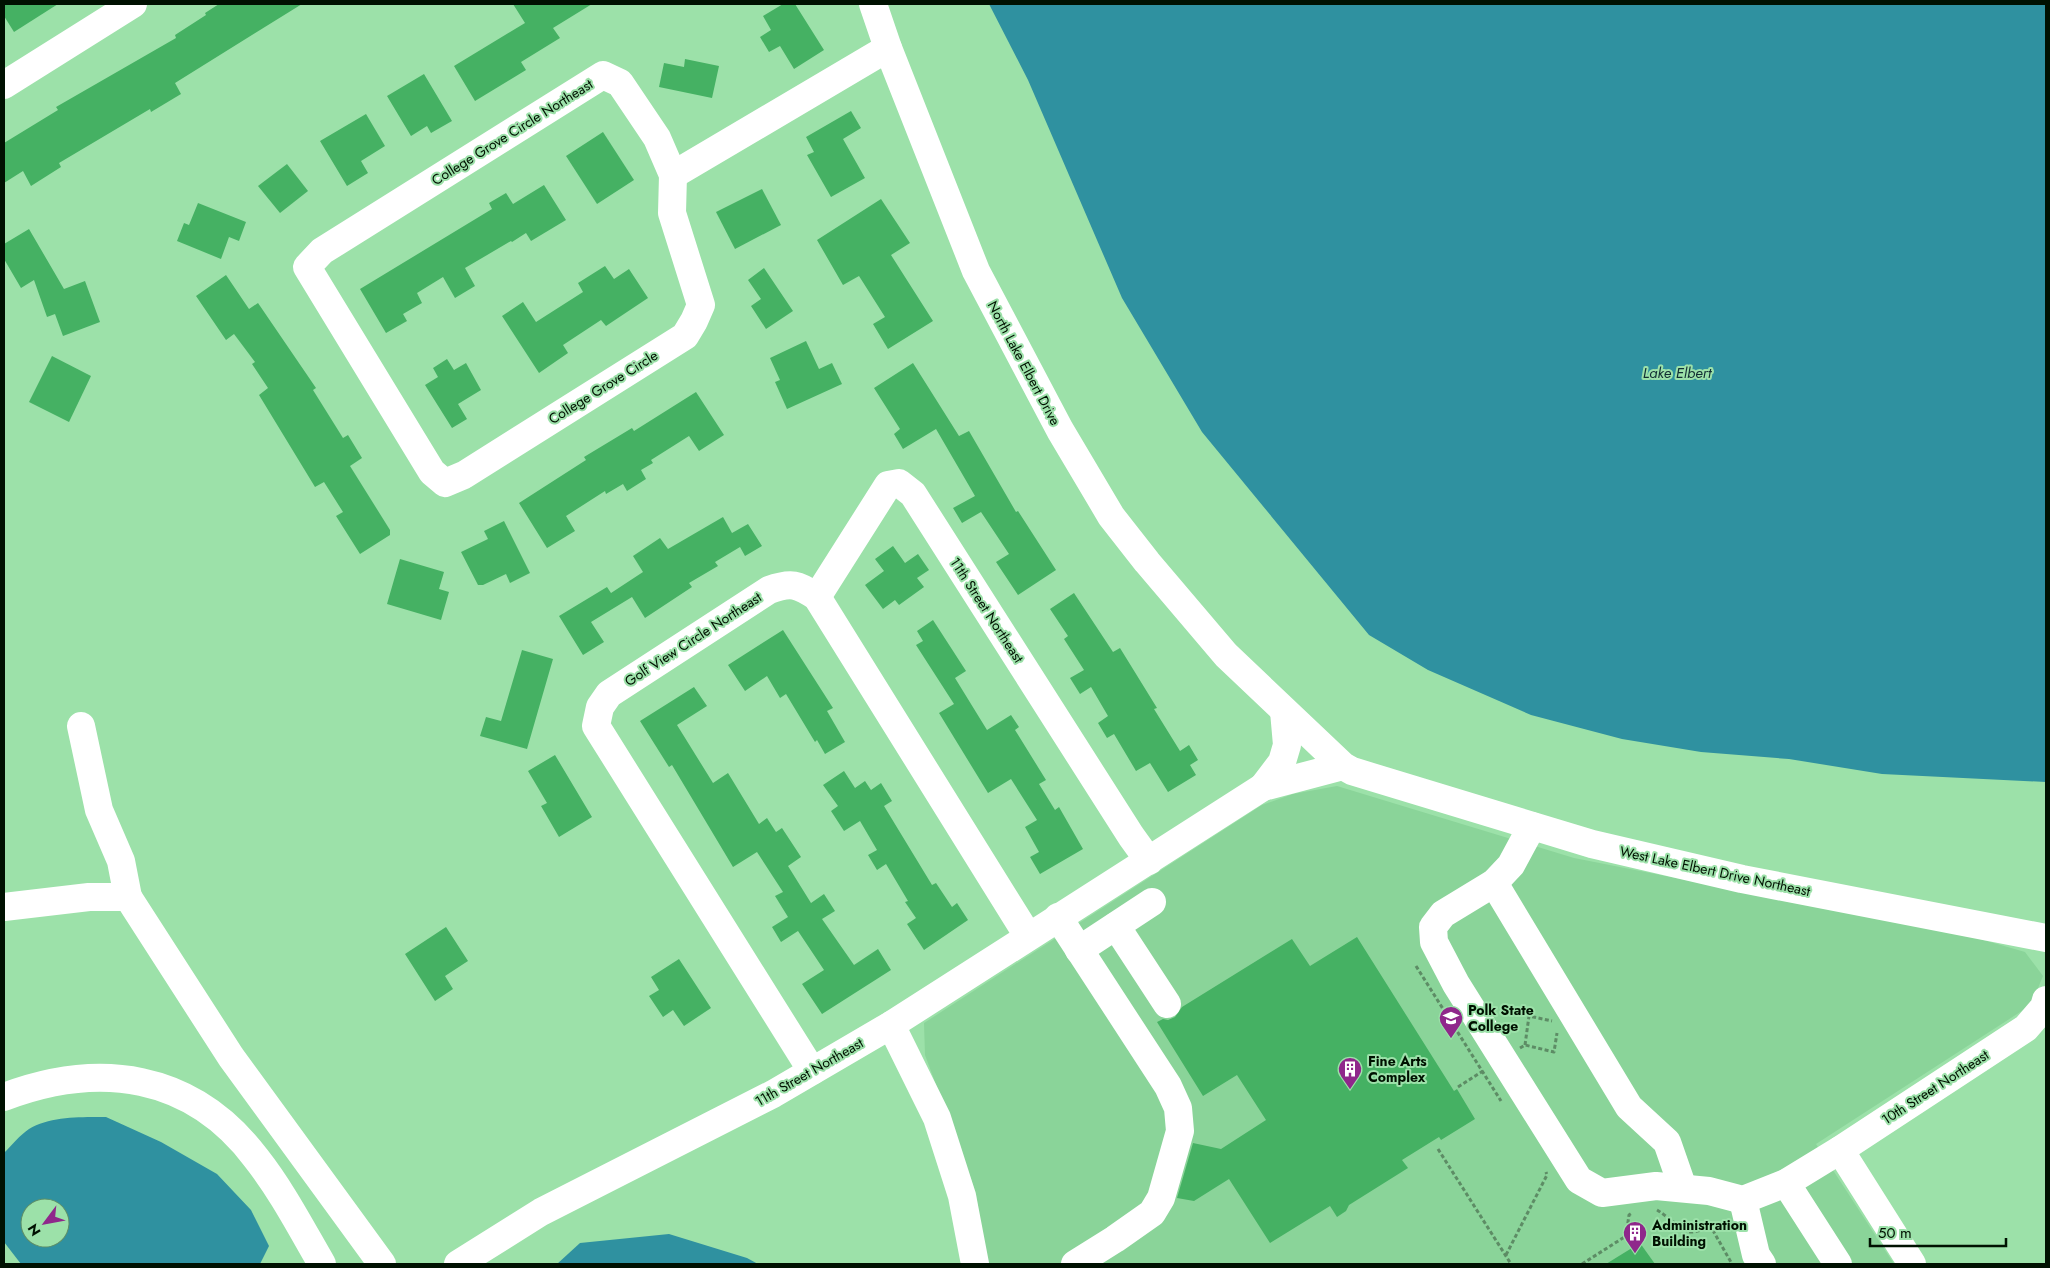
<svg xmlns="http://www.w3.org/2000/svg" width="2050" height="1268" viewBox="0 0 2050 1268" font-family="Jost,sans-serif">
<rect width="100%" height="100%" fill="#9ce1a9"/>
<polygon fill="#8ad499" points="1337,786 1574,858 1966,935 2025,952 2043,976 2031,1005 1816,1144 1894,1264 986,1264 976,1193 925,1055 924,1023 1262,805 1293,794"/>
<g fill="#2f91a0" fill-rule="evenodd">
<polygon points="989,4 2046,4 2046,782 1882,774 1789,759 1701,752 1622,739 1531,715 1428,670 1369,635 1202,432 1122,298 1028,80"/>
<path d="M 106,1117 L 161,1142 L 217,1174 L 251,1210 L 269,1246 L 260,1264 L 21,1264 L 4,1242 L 4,1153 C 12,1145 20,1135 29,1129 C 50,1116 82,1117 106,1117 ZM 30,1208 L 60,1208 L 60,1238 L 30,1238 Z"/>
<polygon points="669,1234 747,1258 758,1264 557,1264 580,1243"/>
</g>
<g fill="#45b163">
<polygon points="4,4 58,4 14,32 4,16"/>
<polygon points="219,4 302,4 175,83 181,94 151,112 150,109 59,163 61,167 31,186 23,171 4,183 4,143 58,110 56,107 176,38 175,35 206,15 205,13"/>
<polygon points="513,4 592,4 553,28 560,38 521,62 526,70 475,101 454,66 525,23"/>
<polygon points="783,4 795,4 824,50 794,69 780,46 769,52 760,37 771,30 763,16"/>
<polygon points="685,59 719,66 712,98 659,87 664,63 684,67"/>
<polygon points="424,74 452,121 431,133 427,126 411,136 387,96"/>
<polygon points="851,111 861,128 843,139 865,178 831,197 807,155 814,152 806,137"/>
<polygon points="366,114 385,146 361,161 368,173 347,186 320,141"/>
<polygon points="603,132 634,180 597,204 566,156"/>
<polygon points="287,164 308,191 280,213 258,186"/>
<polygon points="544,185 566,220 531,241 526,233 512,242 511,241 465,268 475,286 455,298 443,277 417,293 422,303 403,314 407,321 386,333 360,289 492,209 489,203 506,193 513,204"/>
<polygon points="762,189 781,225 735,249 716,212"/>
<polygon points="881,199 910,243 891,255 933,321 888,349 873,324 885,317 859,276 843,285 817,240"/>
<polygon points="198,203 246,222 239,241 229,237 221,259 177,241 184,223 189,225"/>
<polygon points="29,229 64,289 85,281 100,322 63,336 55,314 47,317 34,280 21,288 4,259 4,244"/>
<polygon points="605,266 614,279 629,269 648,298 606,326 601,320 563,345 568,353 539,373 502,316 523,302 536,322 583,292 578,283"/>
<polygon points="764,268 793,311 766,329 751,306 761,299 748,280"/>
<polygon points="226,275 249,309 258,303 316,388 313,390 343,438 348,435 362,458 350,466 390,530 390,535 360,554 336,516 343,512 324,482 315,487 259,395 268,388 252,364 255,362 234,334 226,340 196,296"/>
<polygon points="806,341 819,369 832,363 842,384 787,409 775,382 780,380 770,358"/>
<polygon points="52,356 91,376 69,422 29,402"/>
<polygon points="447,359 454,370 466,363 481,390 458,404 467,419 452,428 425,385 438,377 433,368"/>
<polygon points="913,363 959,436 969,431 1016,512 1018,511 1056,570 1018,595 996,562 1009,554 981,512 962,523 953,508 975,496 936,429 903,449 894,434 900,429 874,388"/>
<polygon points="696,392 724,435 699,451 689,436 651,460 653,463 641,470 646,479 627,491 623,484 606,494 605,491 566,516 575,531 547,548 519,503 586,460 584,457 632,428 634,431"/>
<polygon points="723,517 732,533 748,524 762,546 745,556 740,547 715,562 718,566 689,583 692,587 645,618 632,597 591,622 604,642 583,655 559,616 607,587 611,593 643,572 633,556 660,538 668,549"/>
<polygon points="504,521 530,573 510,583 506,574 483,585 478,585 461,552 488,539 484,531"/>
<polygon points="893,546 905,563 918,554 929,570 917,578 924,587 899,605 895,600 883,609 865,585 884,571 875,559"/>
<polygon points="400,559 444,572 439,589 449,592 441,620 387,604"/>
<polygon points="1074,593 1113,652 1120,648 1157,708 1154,709 1180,751 1189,745 1198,760 1190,765 1196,775 1168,792 1150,763 1136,771 1114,734 1107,738 1098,723 1108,716 1091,687 1080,694 1070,678 1084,670 1064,639 1068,636 1050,609"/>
<polygon points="933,620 966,671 955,678 987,730 1011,715 1019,727 1015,730 1046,780 1039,784 1055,810 1059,807 1083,849 1040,874 1030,857 1039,852 1025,827 1037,820 1011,779 988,793 939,713 954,704 916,645 923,641 917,631"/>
<polygon points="783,630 833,708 827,711 845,742 825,754 817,740 815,742 786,694 780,698 767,676 745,691 728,665"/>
<polygon points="522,650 553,659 527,749 480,736 486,717 501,721"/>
<polygon points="694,687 707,706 677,725 713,783 728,773 759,824 767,818 776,832 782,828 801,857 788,866 811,903 824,894 835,911 822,919 854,965 878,949 891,970 822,1014 802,984 824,970 798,931 781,942 772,927 788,917 775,896 783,892 757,852 733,867 672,765 669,767 640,721"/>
<polygon points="555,755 592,817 559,837 541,806 547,803 528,771"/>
<polygon points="844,771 855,788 865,781 871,790 881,783 892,801 884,806 932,885 936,883 952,907 957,903 968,920 924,950 907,924 916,918 905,902 908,901 886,864 877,870 868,855 877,850 860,821 844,831 831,811 838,806 823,785"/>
<polygon points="446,927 468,961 445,976 453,989 435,1001 405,954"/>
<polygon points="1357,937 1454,1091 1457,1089 1475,1119 1441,1140 1439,1137 1402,1160 1408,1168 1349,1205 1346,1211 1337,1217 1330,1206 1270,1243 1229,1179 1194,1201 1177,1198 1193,1143 1221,1149 1266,1120 1237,1075 1203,1096 1157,1022 1163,1019 1168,1020 1175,1017 1182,1007 1292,939 1310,966"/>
<polygon points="679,959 711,1008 684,1026 673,1010 663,1017 649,996 659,990 651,977"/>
<polygon points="1640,1243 1655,1264 1606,1264"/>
</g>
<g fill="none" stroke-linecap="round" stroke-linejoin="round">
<g stroke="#5d8c65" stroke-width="3" stroke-dasharray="4 2.5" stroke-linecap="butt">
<polyline points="1416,966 1501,1101"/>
<polyline points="1525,1045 1529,1016 1552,1021"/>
<polyline points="1520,1048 1525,1045 1554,1052 1557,1033"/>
<polyline points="1458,1087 1483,1071"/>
<polyline points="1438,1149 1511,1264"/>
<path d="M 1657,1210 C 1666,1215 1683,1232 1691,1232 C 1697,1232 1705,1229 1711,1227 L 1732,1264"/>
<polyline points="1506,1255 1547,1175 1546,1172"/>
<polyline points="1582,1264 1626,1236 1629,1215 1632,1213"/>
</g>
<g stroke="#fff" stroke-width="28">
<polyline points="873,4 888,48 976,271 1060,430 1111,516 1147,562 1226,655 1343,766 1352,771 1592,844 1742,879 2046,938"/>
<polygon points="603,75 620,83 657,138 673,175 672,213 701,305 694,321 685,336 464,475 445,483 432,472 307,267 322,251"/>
<polyline points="4,85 133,4"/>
<polyline points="673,175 888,48"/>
<polyline points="817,597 888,485 899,483 913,494 1131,836 1149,861"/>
<polyline points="81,726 99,810 121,861 128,897"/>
<polyline points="1263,787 1282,762 1287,745 1284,711"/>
<polyline points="1532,826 1511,865 1494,883 1443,914 1433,927 1434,942 1456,984 1579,1180 1602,1193 1656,1186 1709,1191 1743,1200 1786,1183 1840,1150 2026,1028 2044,1007 2046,1000"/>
<polyline points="1494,883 1629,1107 1667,1142 1683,1188"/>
<polyline points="4,907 89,897 128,897 231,1057 382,1264"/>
<polyline points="1058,917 1168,1086 1178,1108 1180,1131 1161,1198 1152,1213 1115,1239 1075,1264"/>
<polyline points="1116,926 1167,1004"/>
<polyline points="1079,950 1152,902"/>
<polyline points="891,1025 937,1118 962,1196 975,1264"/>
<path d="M 812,1071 L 596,726 L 600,707 L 609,694 L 769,590 C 791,582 798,584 817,597 L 1028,936"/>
<path d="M 4,1097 C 99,1061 192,1073 256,1158 C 282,1191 301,1228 322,1264"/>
<polyline points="1840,1150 1912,1264"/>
<polyline points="1786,1183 1838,1264"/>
<polyline points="1743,1200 1756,1255 1762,1264"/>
<polyline points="458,1264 541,1212 773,1094 891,1025 1263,787 1343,766"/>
</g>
</g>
<defs>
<g id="university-pin" transform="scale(1.25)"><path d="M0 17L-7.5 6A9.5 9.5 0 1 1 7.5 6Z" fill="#8f278b" stroke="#9ce1a9"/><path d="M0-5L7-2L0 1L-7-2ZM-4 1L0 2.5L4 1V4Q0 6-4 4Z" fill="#fff"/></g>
<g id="building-pin" transform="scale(1.25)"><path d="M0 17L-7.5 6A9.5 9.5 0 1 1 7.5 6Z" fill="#8f278b" stroke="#9ce1a9"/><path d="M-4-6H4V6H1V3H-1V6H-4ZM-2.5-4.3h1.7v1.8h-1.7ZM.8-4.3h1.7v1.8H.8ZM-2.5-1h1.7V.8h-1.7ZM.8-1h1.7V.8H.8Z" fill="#fff"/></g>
</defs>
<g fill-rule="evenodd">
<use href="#university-pin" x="1451" y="1018"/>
<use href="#building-pin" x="1350" y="1069"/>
<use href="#building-pin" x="1635" y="1233"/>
</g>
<g text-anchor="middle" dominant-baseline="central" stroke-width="4" stroke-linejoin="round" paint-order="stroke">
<g font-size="14" fill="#001101" stroke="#9ce1a9">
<text transform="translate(512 132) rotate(-32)">College Grove Circle Northeast</text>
<text transform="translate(1024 363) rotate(62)">North Lake Elbert Drive</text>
<text transform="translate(603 387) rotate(-32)">College Grove Circle</text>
<text transform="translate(987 610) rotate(57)">11th Street Northeast</text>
<text transform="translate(693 639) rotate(-33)">Golf View Circle Northeast</text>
<text transform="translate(1715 871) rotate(12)">West Lake Elbert Drive Northeast</text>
<text transform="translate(809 1072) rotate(-30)">11th Street Northeast</text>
<text transform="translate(1935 1087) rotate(-33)">10th Street Northeast</text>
</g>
<g font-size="14" font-weight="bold" fill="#001101" stroke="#9ce1a9" text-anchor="start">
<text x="1468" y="1010">Polk State<tspan x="1468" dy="16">College</tspan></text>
<text x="1368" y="1061">Fine Arts<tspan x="1368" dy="16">Complex</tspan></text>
<text x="1652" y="1225">Administration<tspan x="1652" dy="16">Building</tspan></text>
</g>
<g font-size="15" font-style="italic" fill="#122f34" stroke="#9ce1a9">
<text x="1677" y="373">Lake Elbert</text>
</g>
</g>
<rect width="2050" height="1268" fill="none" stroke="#001101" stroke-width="10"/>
<g transform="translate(45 1223) rotate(238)"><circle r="24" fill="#9ce1a9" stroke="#5e8e66"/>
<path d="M0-4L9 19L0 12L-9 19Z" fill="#8f278b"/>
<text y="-8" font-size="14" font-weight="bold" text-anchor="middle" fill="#001101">N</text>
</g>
<path d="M1870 1238v8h136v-8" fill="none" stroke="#001101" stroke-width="2.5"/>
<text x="1878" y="1238" font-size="15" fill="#001101" stroke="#9ce1a9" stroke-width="4" paint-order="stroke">50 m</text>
</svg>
